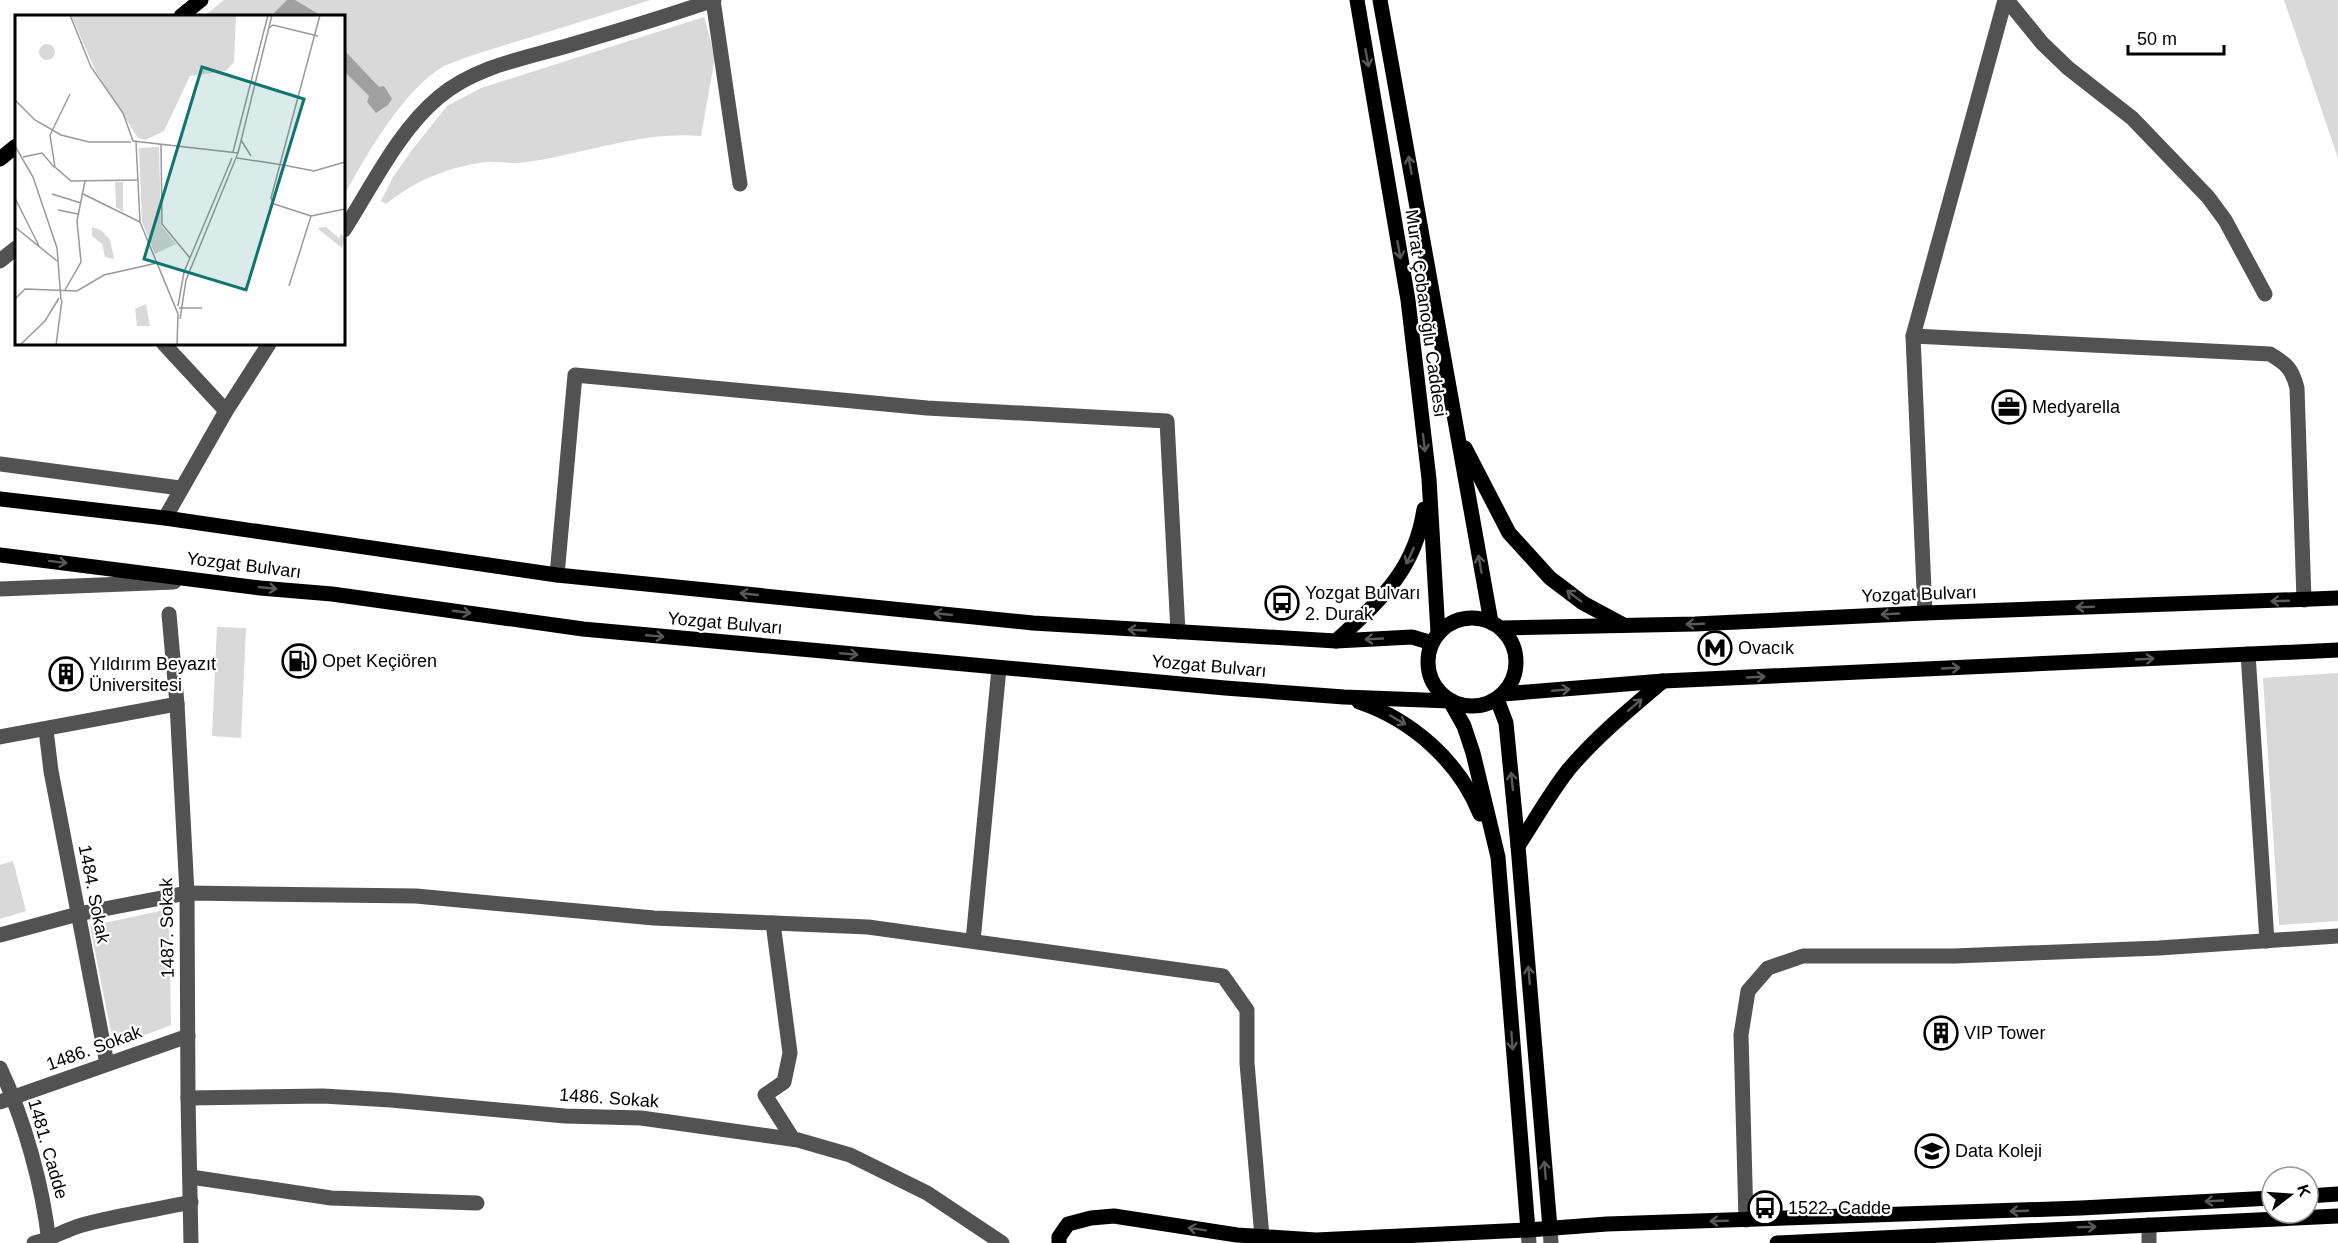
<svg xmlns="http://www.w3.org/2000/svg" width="2338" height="1243" viewBox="0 0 2338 1243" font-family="Arial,sans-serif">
<rect width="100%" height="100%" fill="#fff"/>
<g fill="#d9d9d9">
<path d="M 224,0 L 651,0 L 470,56 C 462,59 453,62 444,66 C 402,91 368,153 344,195 L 344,16 L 204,16 Z"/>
<polygon points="2284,0 2338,0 2338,158"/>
<path d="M 704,17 L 715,57 L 701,136 C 649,132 601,148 551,158 C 539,160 526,163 514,163 C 505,163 495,161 486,162 C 448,167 416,180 386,204 L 381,201 L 393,177 L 412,150 L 447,106 L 481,88 Z"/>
<polygon points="217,627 246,628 241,738 212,736"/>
<polygon points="2338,673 2338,921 2279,925 2263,678"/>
<polygon points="13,861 26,911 0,919 0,865"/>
<polygon points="169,909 171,1025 114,1047 90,926"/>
</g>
<g fill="#a0a0a0">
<polygon points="287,0 295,0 322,16 271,16"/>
<polygon points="344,50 379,87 384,86 392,99 388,105 376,113 367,102 369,96 344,71"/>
</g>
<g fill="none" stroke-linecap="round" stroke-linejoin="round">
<g stroke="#525252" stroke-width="15">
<polyline points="713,0 740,184"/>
<polyline points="2007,0 2042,43 2068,68 2132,118 2208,197 2225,220 2265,294"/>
<path d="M 344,230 C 372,186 399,130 439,97 C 476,66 526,58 570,45 C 618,31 667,16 714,0"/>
<polyline points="0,261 16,248"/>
<path d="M 1913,336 L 2270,354 C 2287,364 2292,369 2297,388 L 2304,600"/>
<polyline points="164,344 226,411"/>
<polyline points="0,464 180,488"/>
<polyline points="165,518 226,411 269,344"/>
<polyline points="557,575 575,375 927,408 1167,421 1178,632"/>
<polyline points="0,589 174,582"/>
<polyline points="1925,613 1913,336 2005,0"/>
<polyline points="169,614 177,704 187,893 188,1098 191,1243"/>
<polyline points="2248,654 2267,941"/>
<polyline points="46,730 51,771 107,1064"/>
<polyline points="0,737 177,704"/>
<polyline points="773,923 790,1053 784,1082 765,1095 793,1139"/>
<polyline points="0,935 78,914 187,893 416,896 654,918 868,927 1223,976 1247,1010 1247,1063 1262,1237"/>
<polyline points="973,941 999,668"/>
<path d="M 0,1068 C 24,1119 43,1186 49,1243"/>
<polyline points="188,1098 323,1096 391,1100 565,1116 641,1118 798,1140 850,1155 927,1193 1002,1243"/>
<polyline points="0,1102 188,1036"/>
<polyline points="191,1177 331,1198 477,1203"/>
<polyline points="1746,1220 1741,1035 1748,991 1768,968 1803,956 1954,956 2159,948 2338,936"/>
<polyline points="2149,1225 2149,1243"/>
<polyline points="1550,1228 1551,1243"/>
<polyline points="1528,1230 1529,1243"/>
<path d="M 34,1243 C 51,1239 65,1230 82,1225 C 118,1215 155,1210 191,1202"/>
</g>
<g stroke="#000" stroke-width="15">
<polyline points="1357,0 1408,300 1429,479 1438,633"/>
<polyline points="1380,0 1491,622"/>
<polyline points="181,16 201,0"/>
<polyline points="0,159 16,146"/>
<polyline points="1465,448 1509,533 1550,578 1583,603 1622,624"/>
<polyline points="0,499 165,518 557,575 1033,623 1336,641 1412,637 1432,643"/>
<polyline points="0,555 260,588 332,594 583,629 1225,688 1344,697 1450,701"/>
<circle cx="1472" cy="662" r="44"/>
<polyline points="1501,628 1695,624 1925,613 2338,598"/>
<path d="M 1336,641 C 1380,600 1415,571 1424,509"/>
<polyline points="1503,694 1663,681 2338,650"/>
<polyline points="1497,699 1506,723 1518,846 1550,1228"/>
<polyline points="1450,701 1464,726 1473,753 1498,857 1528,1230"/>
<path d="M 1359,702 C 1412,720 1459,761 1480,814"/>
<path d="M 1518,846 C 1535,820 1550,793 1569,769 C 1597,736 1630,709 1663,681"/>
<polyline points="2308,1196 2338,1194"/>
<polyline points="1059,1243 1059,1237 1068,1224 1091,1218 1114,1216 1237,1235 1316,1240 1528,1230 1607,1224 2081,1208 2272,1198"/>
<polyline points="1777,1243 2338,1216"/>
</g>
</g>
<defs><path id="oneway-shaft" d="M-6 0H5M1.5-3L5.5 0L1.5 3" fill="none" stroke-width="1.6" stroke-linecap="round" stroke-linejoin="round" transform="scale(1.5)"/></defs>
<g stroke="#595959">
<use href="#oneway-shaft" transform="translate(1367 58) rotate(80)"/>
<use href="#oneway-shaft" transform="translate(1410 165) rotate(-100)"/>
<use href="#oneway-shaft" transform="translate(1399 250) rotate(80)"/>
<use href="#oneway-shaft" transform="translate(1424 443) rotate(83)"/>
<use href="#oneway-shaft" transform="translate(1410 556) rotate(115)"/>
<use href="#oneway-shaft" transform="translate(58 562) rotate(7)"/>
<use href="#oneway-shaft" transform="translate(1480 564) rotate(-100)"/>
<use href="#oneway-shaft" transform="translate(268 588) rotate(6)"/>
<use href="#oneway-shaft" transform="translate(749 594) rotate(-174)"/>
<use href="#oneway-shaft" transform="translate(1574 596) rotate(-143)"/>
<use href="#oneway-shaft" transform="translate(2280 601) rotate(178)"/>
<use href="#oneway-shaft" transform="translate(2085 607) rotate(178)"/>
<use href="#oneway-shaft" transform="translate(462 612) rotate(8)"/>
<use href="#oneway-shaft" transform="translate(943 614) rotate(-174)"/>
<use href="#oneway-shaft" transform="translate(1890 614) rotate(177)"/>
<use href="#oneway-shaft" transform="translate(1695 624) rotate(178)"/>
<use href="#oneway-shaft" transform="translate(1137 630) rotate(-177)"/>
<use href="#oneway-shaft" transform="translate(655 636) rotate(5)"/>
<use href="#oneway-shaft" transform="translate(1374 639) rotate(177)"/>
<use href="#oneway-shaft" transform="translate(849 654) rotate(5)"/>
<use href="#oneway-shaft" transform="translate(2145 659) rotate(-3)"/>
<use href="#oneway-shaft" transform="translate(1951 668) rotate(-3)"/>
<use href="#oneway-shaft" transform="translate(1756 677) rotate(-3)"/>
<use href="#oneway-shaft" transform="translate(1561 690) rotate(-5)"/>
<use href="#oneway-shaft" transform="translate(1635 705) rotate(-40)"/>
<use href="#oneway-shaft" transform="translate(1398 720) rotate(30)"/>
<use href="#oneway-shaft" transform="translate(1512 781) rotate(-96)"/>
<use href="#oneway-shaft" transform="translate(1529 975) rotate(-95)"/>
<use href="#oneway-shaft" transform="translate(1512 1041) rotate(86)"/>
<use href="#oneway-shaft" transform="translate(1545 1170) rotate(-95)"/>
<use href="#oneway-shaft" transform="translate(2214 1201) rotate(177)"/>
<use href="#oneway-shaft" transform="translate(2019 1211) rotate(178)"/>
<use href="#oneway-shaft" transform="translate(1719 1221) rotate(178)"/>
<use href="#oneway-shaft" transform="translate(2087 1227) rotate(-2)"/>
<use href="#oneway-shaft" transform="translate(1197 1229) rotate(-171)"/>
</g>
<defs>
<g id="office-ring" transform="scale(1.725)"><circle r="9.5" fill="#fff" stroke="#000" stroke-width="1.5"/><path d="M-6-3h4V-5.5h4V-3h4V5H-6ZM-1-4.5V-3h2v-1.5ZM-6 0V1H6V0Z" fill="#000"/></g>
<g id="bus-ring" transform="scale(1.725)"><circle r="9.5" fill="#fff" stroke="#000" stroke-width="1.5"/><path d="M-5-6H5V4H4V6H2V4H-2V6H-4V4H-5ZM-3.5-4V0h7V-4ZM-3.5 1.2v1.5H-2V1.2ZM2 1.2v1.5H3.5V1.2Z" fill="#000"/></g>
<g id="metro-ring" transform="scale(1.725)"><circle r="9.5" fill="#fff" stroke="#000" stroke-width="1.5"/><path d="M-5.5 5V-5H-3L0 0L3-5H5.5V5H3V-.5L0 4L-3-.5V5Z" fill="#000"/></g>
<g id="fuel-ring" transform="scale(1.725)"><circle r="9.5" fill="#fff" stroke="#000" stroke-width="1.5"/><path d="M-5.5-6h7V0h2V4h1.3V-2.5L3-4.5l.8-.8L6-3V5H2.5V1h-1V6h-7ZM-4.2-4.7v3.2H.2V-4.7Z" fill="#000"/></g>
<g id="building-ring" transform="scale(1.725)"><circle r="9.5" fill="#fff" stroke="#000" stroke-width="1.5"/><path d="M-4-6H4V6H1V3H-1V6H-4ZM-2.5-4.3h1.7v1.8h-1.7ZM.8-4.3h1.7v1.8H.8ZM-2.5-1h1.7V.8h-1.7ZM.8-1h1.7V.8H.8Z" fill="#000"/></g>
<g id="school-ring" transform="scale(1.725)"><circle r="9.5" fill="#fff" stroke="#000" stroke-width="1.5"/><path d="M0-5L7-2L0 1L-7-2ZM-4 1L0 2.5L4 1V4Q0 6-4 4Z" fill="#000"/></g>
</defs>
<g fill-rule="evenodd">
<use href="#office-ring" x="2009" y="407"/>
<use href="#bus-ring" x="1282" y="603"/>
<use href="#metro-ring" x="1715" y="648"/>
<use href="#fuel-ring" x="299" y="661"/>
<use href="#building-ring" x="66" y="674"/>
<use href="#building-ring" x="1941" y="1033"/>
<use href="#school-ring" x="1932" y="1151"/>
<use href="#bus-ring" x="1765" y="1208"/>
</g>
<g text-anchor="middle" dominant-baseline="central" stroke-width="4.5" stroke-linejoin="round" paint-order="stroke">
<g font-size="18" fill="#000" stroke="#fff">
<text transform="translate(1426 313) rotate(82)">Murat Çobanoğlu Caddesi</text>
<text transform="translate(244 565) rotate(7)">Yozgat Bulvarı</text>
<text transform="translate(1919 594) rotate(-2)">Yozgat Bulvarı</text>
<text transform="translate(725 623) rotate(5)">Yozgat Bulvarı</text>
<text transform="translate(1209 666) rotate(5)">Yozgat Bulvarı</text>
<text transform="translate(94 894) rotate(79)">1484. Sokak</text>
<text transform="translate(167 928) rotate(-91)">1487. Sokak</text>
<text transform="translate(94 1048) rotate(-20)">1486. Sokak</text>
<text transform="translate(609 1098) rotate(4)">1486. Sokak</text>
<text transform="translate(48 1149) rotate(74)">1481. Cadde</text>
</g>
<g font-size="18" fill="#000" stroke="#fff" text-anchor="start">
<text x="2032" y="407">Medyarella</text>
<text x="1305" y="593">Yozgat Bulvarı<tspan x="1305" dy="21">2. Durak</tspan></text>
<text x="1738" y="648">Ovacık</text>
<text x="322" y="661">Opet Keçiören</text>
<text x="89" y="664">Yıldırım Beyazıt<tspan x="89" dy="21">Üniversitesi</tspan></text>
<text x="1964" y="1033">VIP Tower</text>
<text x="1955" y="1151">Data Koleji</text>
<text x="1788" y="1208">1522. Cadde</text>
</g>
</g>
<g transform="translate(15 15)">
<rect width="330" height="330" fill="#fff"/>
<path d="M 56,0 L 221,0 L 219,47 L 211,56 L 175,61 L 149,116 L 130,125 L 123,123 L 81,57 ZM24 37a8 8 0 1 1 16 0a8 8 0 1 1-16 0ZM 144,132 L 146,210 L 161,229 L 140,239 L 127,207 L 124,133 ZM 100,167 L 108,167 L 108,197 L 101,192 ZM 77,212 L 86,215 L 95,225 L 99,244 L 90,242 L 87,229 L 77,221 ZM 311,212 L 324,223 L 326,219 L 330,222 L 327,233 L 302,213 ZM 131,289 L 135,311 L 122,311 L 120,294 Z" fill="#d9d9d9"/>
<path fill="none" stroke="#999" stroke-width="1.5" d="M 55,0 L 76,52 L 108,98 L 118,126 L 223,138M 254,13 L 258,10 L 303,21M 55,79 L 35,120 L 40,152 L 56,166 L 122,165M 0,85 L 20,105 L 46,120 L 74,127 L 116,127M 226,125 L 236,141M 121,127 L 125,207 L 163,299 L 162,330M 146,129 L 147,209 L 175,243M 0,131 L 18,162 L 42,233 L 46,285M 218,137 L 253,0M 223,138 L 257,0M 8,142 L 27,138 L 39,152M 222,143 L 268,150M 268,150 L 299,156 L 330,147M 37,179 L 66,188M 68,179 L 125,207M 0,183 L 24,231M 259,189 L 296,201 L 330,194M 259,189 L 256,183 L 305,0M 43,195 L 63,199M 0,212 L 42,246M 274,271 L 296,201M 50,275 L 66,247 L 62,206 L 70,166M 0,284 L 10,274 L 62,276 L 89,260 L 142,248M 163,291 L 169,257 L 217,143M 164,293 L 187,293M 165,304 L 171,265 L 223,138M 5,330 L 30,306 L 44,283M 41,330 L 47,285"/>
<path fill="#0f766e" fill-opacity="0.15" stroke="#0f766e" stroke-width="3" d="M 187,52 L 289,84 L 231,275 L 129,244 Z"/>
<rect width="330" height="330" fill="none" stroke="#000" stroke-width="3"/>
</g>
<g transform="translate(2290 1195) rotate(73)"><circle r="28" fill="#ffffff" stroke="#999999" stroke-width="1.5"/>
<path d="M0-4.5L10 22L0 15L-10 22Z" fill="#000000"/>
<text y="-9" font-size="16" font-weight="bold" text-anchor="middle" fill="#000000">K</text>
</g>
<path d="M2128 45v9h96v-9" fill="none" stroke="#000000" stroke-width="3"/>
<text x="2137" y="45" font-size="18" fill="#000000" stroke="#ffffff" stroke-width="4.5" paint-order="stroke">50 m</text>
</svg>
